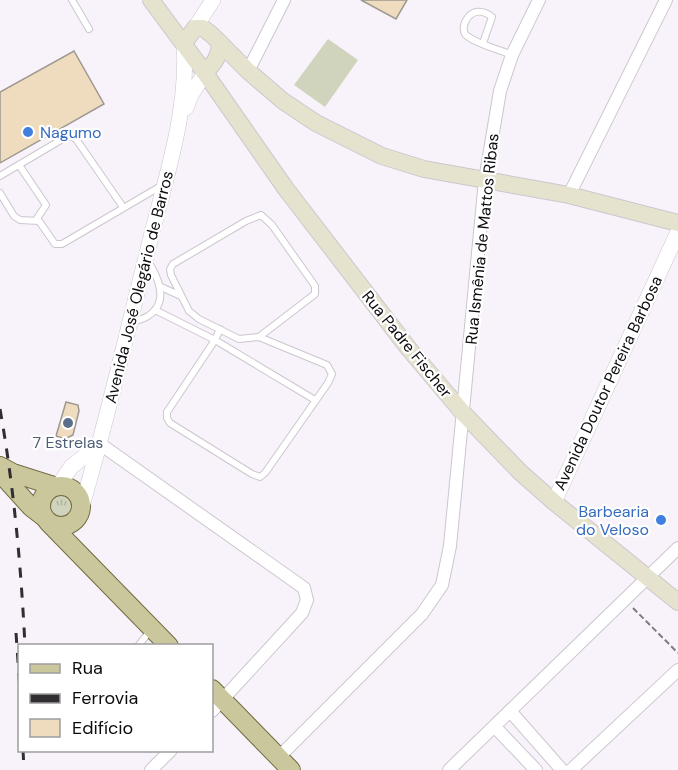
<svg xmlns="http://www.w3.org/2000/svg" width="678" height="770" viewBox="0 0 678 770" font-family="'DM Sans',sans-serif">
<defs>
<pattern id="grass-tufts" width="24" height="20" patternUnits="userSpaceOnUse" patternTransform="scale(1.5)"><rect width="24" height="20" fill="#d0d4bc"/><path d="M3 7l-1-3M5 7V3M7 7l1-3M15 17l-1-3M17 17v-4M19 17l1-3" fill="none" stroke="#b1b5a0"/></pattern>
</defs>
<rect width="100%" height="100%" fill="#f8f2fa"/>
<circle fill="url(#grass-tufts)" cx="60" cy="504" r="13"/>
<polygon fill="#d0d4bc" points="328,39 358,60 325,107 294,85"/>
<g fill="#efdcbe" stroke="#9d9890" stroke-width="1.5">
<polygon points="361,0 407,0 396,19"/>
<polygon points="74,51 104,104 0,163 0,92"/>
<polygon points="66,402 78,405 79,411 73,435 65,439 56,436"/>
</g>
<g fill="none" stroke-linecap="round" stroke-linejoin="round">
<g stroke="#ccc6ce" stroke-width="8">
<g id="service">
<polyline points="72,0 89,29"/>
<path d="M 483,43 L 492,17 C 471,0 457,29 467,36 C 479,45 498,49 512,55"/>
<polyline points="19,165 46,205 36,220"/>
<polyline points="0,176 66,137 71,136 76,139 123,207"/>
<polyline points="0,193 14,216 20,220 39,221 55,244 62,244 161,186"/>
<polyline points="161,287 181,296"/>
<polyline points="155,310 215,340 315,400"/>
<path d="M 130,323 C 136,321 143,319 148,316 C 170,302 158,276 147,260"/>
<polyline points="220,329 215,340 167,412 167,418 170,423 252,474 260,477 265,473 328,383 332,374 327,365 259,337 239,339 199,319 189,311 171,275 170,269 173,264 246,221 261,215 272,225 315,286 315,294 259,337"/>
<polyline points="138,646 150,631"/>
</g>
</g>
<g stroke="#ccc6ce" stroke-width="14">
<g id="minor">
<polyline points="248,71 284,0"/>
<polyline points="569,195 666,0"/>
<polyline points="100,444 304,588 307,600 302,613 212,711"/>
<polyline points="510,711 562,770"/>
<polyline points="495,727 536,770"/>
<polyline points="279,757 422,614 442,585 450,546 485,180 500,91 512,55 539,0"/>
<polyline points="151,770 171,750"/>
<polyline points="449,770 678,548"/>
<polyline points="571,770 678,670"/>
</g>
</g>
<g stroke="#ccc6ce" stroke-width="16">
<g id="tertiary">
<polyline points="195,28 213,0"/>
<polyline points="186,108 191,95 205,73"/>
<polyline points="59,485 71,467 100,444"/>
<polyline points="554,502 678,232"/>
<path d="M 82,506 C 107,420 127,332 149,245 C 165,179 189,111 184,43"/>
</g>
</g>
<g stroke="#ccc6ce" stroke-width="18">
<g id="secondary">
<polyline points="151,0 205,73 286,189 409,349 464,414 520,472 554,502 678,602"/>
<polyline points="184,43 195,28 203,28 212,35 248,71 283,101 316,123 382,156 424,169 569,195 678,223"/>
<path d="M 205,73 C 214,63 220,56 220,43"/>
</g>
</g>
<g stroke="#726d40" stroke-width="20">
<g id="primary">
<polyline points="0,466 13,473 54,486"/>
<polyline points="0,473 31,507 44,517"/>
<circle cx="61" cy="506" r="20"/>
<polyline points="48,522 169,646"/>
<polyline points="212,689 291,770"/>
</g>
</g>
<polyline stroke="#7f7b80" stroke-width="2" stroke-dasharray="6 3" stroke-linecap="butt" points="633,608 678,653"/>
<use href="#service" stroke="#fff" stroke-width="6"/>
<use href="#minor" stroke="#fff" stroke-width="12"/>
<use href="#tertiary" stroke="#fff" stroke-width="15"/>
<use href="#secondary" stroke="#e5e3ce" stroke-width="16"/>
<use href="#primary" stroke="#cbc79d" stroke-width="18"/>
<g stroke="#302e30" stroke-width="3" stroke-dasharray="10 10" stroke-linecap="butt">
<path d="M 0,409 C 14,488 21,566 25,646"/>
<polyline points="16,633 20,690"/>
<polyline points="23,750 24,770"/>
</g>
</g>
<g fill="#3f7fe0" stroke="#fff" stroke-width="2">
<circle cx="28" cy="132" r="6"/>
<circle cx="661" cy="520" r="6"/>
</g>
<circle fill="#5c6f8a" stroke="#fff" stroke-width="2" cx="68" cy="423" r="6"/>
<g text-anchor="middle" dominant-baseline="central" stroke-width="4.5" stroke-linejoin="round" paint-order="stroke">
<g font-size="16" fill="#366cbe" stroke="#fff" text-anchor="start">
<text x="40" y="132">Nagumo</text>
<text x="649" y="511" text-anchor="end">Barbearia<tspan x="649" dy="18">do Veloso</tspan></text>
</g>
<g font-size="16" fill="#0d0b0d" stroke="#fff">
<text transform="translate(482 239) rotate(-84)">Rua Ismênia de Mattos Ribas</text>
<text transform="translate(139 287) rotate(-76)">Avenida José Olegário de Barros</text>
<text transform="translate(407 344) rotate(51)">Rua Padre Fischer</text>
<text transform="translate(608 383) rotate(-65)">Avenida Doutor Pereira Barbosa</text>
</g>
<g font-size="16" fill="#4e5e75" stroke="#fff">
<text x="68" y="442">7 Estrelas</text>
</g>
</g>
<rect x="18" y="644" width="195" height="108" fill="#ffffff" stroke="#9e9d9e" stroke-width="1.5"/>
<rect x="30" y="664" width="30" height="9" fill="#cbc79d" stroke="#9e9d9e" stroke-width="1.5"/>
<text x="72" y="674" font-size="18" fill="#0d0b0d">Rua</text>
<rect x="30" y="694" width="30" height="9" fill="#302e30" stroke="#9e9d9e" stroke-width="1.5"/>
<text x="72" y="704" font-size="18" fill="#0d0b0d">Ferrovia</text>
<rect x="30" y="719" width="30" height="18" fill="#efdcbe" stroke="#9e9d9e" stroke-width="1.5"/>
<text x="72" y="734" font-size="18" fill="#0d0b0d">Edifício</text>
</svg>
